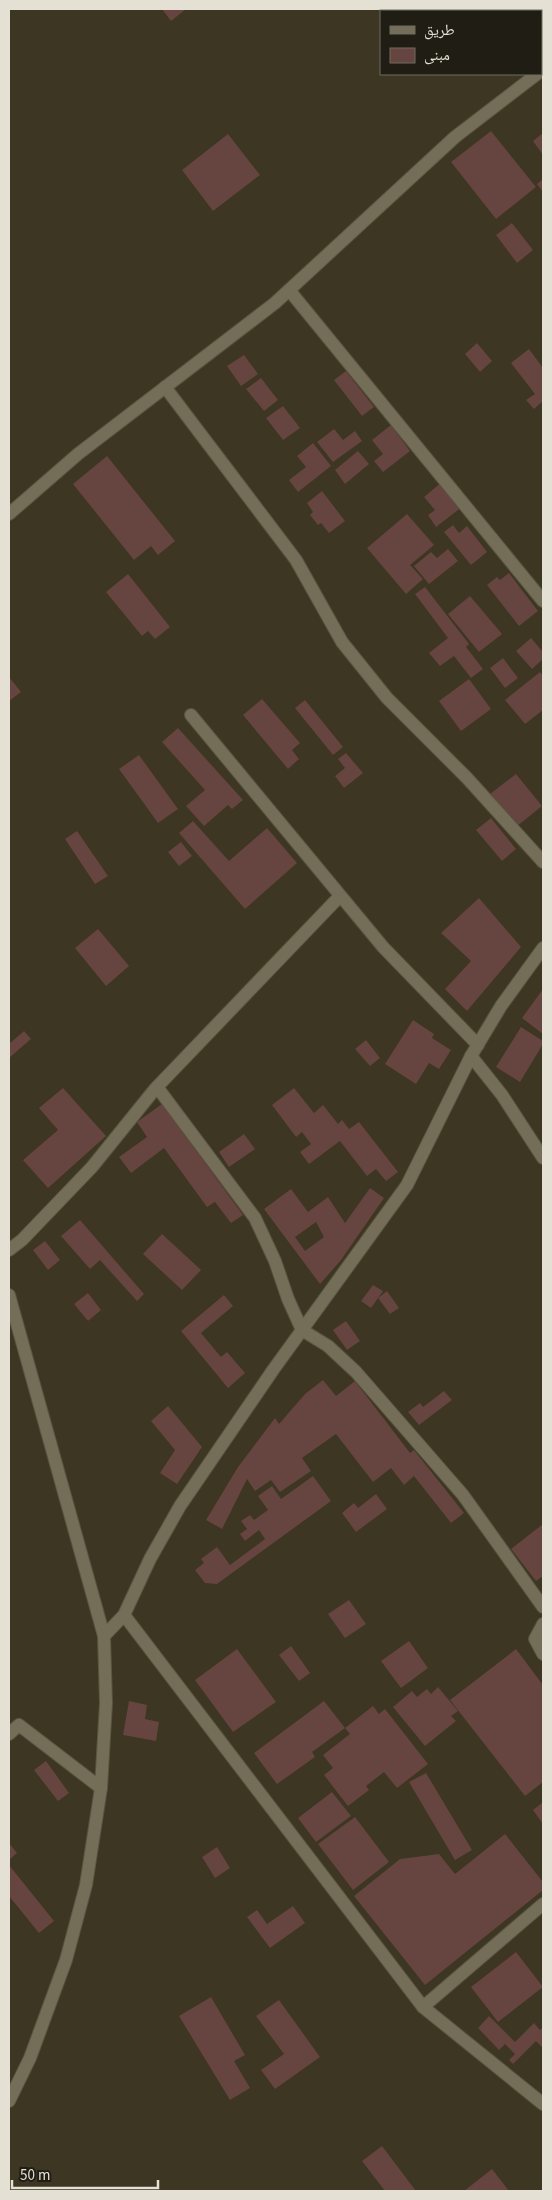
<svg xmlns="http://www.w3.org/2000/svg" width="552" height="2200" viewBox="0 0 552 2200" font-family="'Source Sans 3','Noto Naskh Arabic',sans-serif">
<rect width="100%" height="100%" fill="#3c3622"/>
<g fill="#66443f" fill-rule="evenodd">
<polygon points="162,9 186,9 171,21"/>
<polygon points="491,131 536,187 496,219 451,162"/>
<polygon points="543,133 543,155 533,141"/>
<polygon points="228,134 260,175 213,211 182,170"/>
<polygon points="543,179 543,192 537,184"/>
<polygon points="512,223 533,250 517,263 496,235"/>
<polygon points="477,343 492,361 480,372 465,354"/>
<polygon points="529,349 543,368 543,401 534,409 526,400 535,394 511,363"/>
<polygon points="244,355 258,374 241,386 227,366"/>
<polygon points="346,371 374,407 362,416 334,380"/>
<polygon points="261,378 278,400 264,411 246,389"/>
<polygon points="283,406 300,428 283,440 266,418"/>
<polygon points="391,425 410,451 383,472 374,461 383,454 372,440"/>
<polygon points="334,429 343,440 355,431 362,441 333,462 317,442"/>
<polygon points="313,443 331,466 298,492 289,480 306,467 297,456"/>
<polygon points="358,451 369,464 345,484 335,470"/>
<polygon points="107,456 175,541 158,555 151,546 134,560 73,484"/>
<polygon points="442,482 462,507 436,527 428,515 435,510 424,497"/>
<polygon points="322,491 345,521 329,533 321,523 318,525 310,515 313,512 307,503"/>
<polygon points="407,514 434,545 410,565 423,579 406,594 367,548"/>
<polygon points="453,525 459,533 467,526 487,552 471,565 444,532"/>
<polygon points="448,549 458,561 429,584 414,566 431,552 437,558"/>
<polygon points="509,573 538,611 519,626 487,585 497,577 500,580"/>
<polygon points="128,574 170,627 155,639 148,631 142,636 106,592"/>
<polygon points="425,587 469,644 466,647 483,669 471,678 454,656 440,666 429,653 448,638 415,594"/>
<polygon points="470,596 502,634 479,652 448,614"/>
<polygon points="531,638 543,652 543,659 532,669 516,651"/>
<polygon points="503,658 518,678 505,688 490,668"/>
<polygon points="540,672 543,676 543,710 525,724 505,700"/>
<polygon points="9,677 21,692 9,701"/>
<polygon points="469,679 491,709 461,731 439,701"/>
<polygon points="262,699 300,743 292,750 299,759 288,769 243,715"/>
<polygon points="305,700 343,747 333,755 295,708"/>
<polygon points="178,728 243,800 232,809 228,805 204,826 186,806 205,790 162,742"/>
<polygon points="346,753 363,773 344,788 335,776 345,768 338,759"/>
<polygon points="139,755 178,809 158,823 119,769"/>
<polygon points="516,774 542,806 516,827 490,794"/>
<polygon points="491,818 516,849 502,861 476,830"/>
<polygon points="193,821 229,861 267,828 297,863 245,909 179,833"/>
<polygon points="77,831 108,876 95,884 65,839"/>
<polygon points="181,842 192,856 179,866 168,852"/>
<polygon points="479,898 521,947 467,1011 445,989 471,961 441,933"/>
<polygon points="98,929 129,966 106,986 75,948"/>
<polygon points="543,989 543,1034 522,1018"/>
<polygon points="413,1020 434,1034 432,1038 451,1050 439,1069 429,1063 416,1084 385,1064"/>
<polygon points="521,1027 543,1041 543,1044 520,1082 496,1067"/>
<polygon points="24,1031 31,1039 9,1058 9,1044"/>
<polygon points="366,1040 380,1058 370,1066 355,1049"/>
<polygon points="63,1088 106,1136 48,1188 23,1160 58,1130 39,1108"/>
<polygon points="294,1088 314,1113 323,1105 338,1124 342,1120 349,1129 359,1122 398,1172 386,1181 376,1169 367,1176 340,1141 309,1164 300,1152 311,1144 302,1132 296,1137 272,1105"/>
<polygon points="162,1104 243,1215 231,1223 215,1202 207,1207 164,1148 131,1173 119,1157 147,1137 137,1122"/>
<polygon points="244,1134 255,1149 229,1167 219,1152"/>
<path d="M 370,1188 L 384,1198 L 341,1260 L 320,1284 L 264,1209 L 291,1189 L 308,1212 L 328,1197 L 345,1223 ZM 316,1222 L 324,1237 L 305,1251 L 295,1237 Z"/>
<polygon points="80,1220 144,1294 137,1301 100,1260 90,1269 61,1236"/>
<polygon points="162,1234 201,1270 182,1290 143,1254"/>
<polygon points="45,1241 60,1260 48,1270 33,1250"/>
<polygon points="373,1285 383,1291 371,1308 361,1301"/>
<polygon points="387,1291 399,1308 390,1314 378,1298"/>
<polygon points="88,1293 101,1310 88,1321 74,1304"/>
<polygon points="224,1295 233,1306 201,1333 221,1357 227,1352 245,1373 228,1388 181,1331"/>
<polygon points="346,1321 360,1341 347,1350 333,1330"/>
<polygon points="323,1380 336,1396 355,1381 410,1453 414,1450 464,1513 451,1523 414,1476 404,1485 391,1468 373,1482 336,1434 302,1458 311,1471 280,1492 271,1480 255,1491 247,1479 222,1529 206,1520 238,1467 275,1418 279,1424 305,1394"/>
<polygon points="444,1391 452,1400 419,1425 408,1412 420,1403 423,1407"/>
<polygon points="168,1406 202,1447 177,1484 160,1473 175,1450 151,1421"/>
<polygon points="313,1476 331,1501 217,1584 205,1583 195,1570 204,1563 201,1559 217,1547 230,1565 265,1539 259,1530 245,1541 240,1534 247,1529 241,1521 250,1515 254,1520 268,1510 258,1496 272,1486 281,1499"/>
<polygon points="376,1494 387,1509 356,1532 342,1513 354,1503 358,1508"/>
<polygon points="543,1524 543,1576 536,1581 511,1549"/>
<polygon points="349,1600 366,1624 345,1638 328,1614"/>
<polygon points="409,1641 428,1668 401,1688 381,1661"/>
<polygon points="291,1646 310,1673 299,1681 279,1655"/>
<polygon points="237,1649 276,1702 233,1732 195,1680"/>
<polygon points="516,1649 543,1685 543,1782 525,1796 450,1700"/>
<polygon points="438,1687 458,1711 451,1716 456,1721 425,1746 393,1707 412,1691 417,1697 427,1689 431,1694"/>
<polygon points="129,1701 147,1705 145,1719 159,1722 156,1741 123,1735"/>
<polygon points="324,1701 345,1728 312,1752 315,1757 277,1784 254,1753"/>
<polygon points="373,1706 379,1714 385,1709 428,1764 397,1788 384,1772 366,1786 369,1790 348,1806 324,1775 333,1768 323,1755 350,1734 345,1728"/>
<polygon points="46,1761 69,1793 58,1801 34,1770"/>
<polygon points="426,1773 472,1850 455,1860 409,1782"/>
<polygon points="332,1792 351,1816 316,1842 298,1818"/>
<polygon points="543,1802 543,1824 533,1810"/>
<polygon points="355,1817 389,1862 353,1890 318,1844"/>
<polygon points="505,1834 543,1882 543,1890 425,1985 354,1896 400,1859 439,1854 455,1874"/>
<polygon points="9,1843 17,1853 9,1860"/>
<polygon points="217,1847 230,1868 215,1878 202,1857"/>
<polygon points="9,1865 54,1921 39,1933 9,1896"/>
<polygon points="293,1906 305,1923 270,1948 247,1917 257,1910 267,1924"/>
<polygon points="516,1952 543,1987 498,2022 471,1987"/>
<polygon points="211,1997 245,2055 234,2061 250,2088 230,2100 179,2016"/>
<polygon points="279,2000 320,2057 275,2089 261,2070 284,2054 256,2016"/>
<polygon points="489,2016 515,2042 534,2023 540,2030 543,2027 543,2048 536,2041 513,2064 509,2060 515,2054 505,2044 499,2050 478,2028"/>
<polygon points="382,2146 416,2191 385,2191 362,2161"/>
<polygon points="492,2169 509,2191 464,2191"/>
</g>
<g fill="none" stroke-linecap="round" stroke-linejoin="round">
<g stroke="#595442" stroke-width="14">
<g id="minor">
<polyline points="289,290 543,601"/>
<polyline points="165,387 296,560 342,642 387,698 467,778 543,862"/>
<polyline points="9,514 78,454 275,303 455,137 537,74"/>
<polyline points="191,715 383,947 478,1045"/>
<polyline points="471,1056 502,1095 543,1158"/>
<polyline points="157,1087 255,1218 275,1261 288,1299 302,1330 328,1346 356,1372 410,1434 463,1495 543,1607"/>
<polyline points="9,1250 22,1240 92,1167 155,1089 340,896"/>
<polyline points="9,1295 104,1636 106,1703 101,1788 86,1885 66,1960 30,2058 9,2101"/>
<polyline points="124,1615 423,2007 543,2104"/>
<polyline points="543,1624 535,1639 543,1654"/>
<polyline points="104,1636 124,1615 150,1559 180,1506 273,1370 407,1185 471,1056 501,1006 543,948"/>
<polyline points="9,1734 19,1725 101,1788"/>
<polyline points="423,2007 543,1904"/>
</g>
</g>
<use href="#minor" stroke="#746e58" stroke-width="12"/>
</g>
<rect width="552" height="2200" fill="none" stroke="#e4e0d4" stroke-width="20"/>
<rect x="380" y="10" width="162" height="65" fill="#201e14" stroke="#6e6c61"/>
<rect x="390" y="26" width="25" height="8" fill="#746e58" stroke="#6e6c61"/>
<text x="424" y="35" font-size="15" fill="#e4e0d4">طريق</text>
<rect x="390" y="48" width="25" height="15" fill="#66443f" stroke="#6e6c61"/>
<text x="424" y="60" font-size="15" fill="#e4e0d4">مبنى</text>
<path d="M12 2180v8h146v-8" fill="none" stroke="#e4e0d4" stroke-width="2.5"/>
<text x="20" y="2180" font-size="15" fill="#e4e0d4" stroke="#201e14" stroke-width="4" paint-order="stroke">50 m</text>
</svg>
